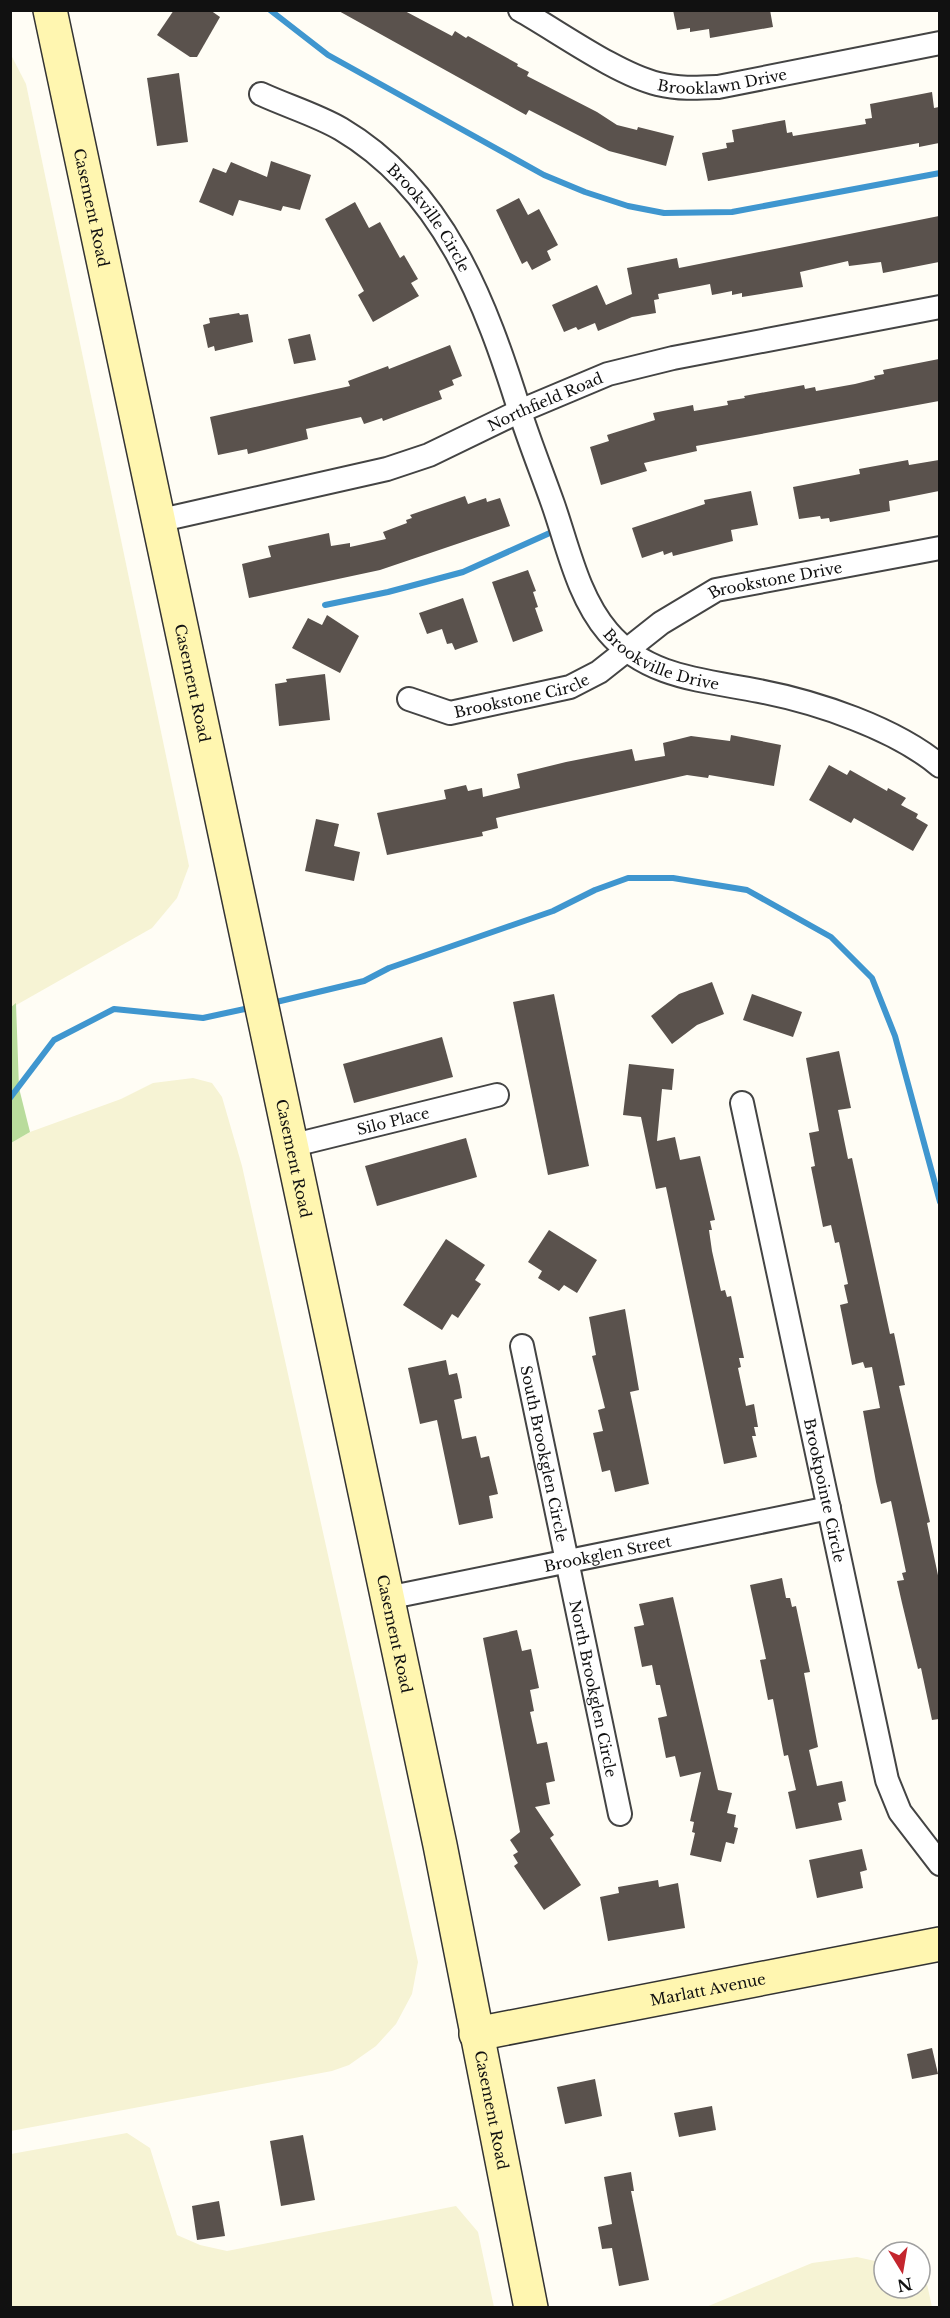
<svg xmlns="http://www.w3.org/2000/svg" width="950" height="2318" viewBox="0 0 950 2318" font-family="'Libre Baskerville',serif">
<rect width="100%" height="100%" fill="#fffdf5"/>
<g fill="#f6f3d4">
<polygon points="10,53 26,84 189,866 177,898 152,928 11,1008"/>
<polygon points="193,1078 212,1083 222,1097 242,1166 418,1962 412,1994 396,2024 376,2046 349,2065 332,2071 11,2131 11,1143 30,1132 121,1099 153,1083"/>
<polygon points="127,2133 150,2148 177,2235 200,2245 227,2251 456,2206 478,2232 494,2307 11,2307 11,2154"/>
<polygon points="857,2257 884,2263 884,2288 920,2288 920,2280 927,2284 932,2307 706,2307 812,2263"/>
</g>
<polygon fill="#b9dc9c" points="16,1003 19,1088 30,1132 11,1143 10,1008"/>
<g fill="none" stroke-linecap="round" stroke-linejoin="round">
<g stroke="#3f96cf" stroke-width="6">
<polyline points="270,10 328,55 544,175 585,192 628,206 664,213 732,212 940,173"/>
<polyline points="325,605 388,592 463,572 552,532"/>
<polyline points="272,1003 364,981 389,968 553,911 595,890 628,878 673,878 747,890 831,937 872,978 895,1036 940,1202"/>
<polyline points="10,1098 54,1040 114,1009 203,1018 254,1007"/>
</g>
</g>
<g fill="#5a524d">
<polygon points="174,10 210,10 220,17 197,57 190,57 157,35"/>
<polygon points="337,10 403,10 452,36 455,31 466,38 468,36 518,64 517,66 529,72 527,76 597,112 617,125 637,130 638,127 674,136 666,166 609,151 529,110 526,115"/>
<polygon points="673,10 770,10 773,27 710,38 709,29 690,32 690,28 677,30"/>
<polygon points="179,73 188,142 157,146 147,78"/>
<polygon points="932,92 934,108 939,107 939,143 919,147 919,143 708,181 702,153 727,148 726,143 734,142 732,130 785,120 787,133 792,132 793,136 866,124 865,119 872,118 870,104"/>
<polygon points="271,161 311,175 300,210 283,206 281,211 239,200 233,216 199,202 213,168 226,173 231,162 267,177"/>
<polygon points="519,198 528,215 539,209 558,245 547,251 551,260 532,270 527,261 522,264 496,210"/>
<polygon points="355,202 369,228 380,222 400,258 404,255 418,279 411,283 419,296 373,322 358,295 364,291 325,219"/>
<polygon points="939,216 939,262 883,273 881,262 849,266 848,261 800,272 803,287 742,297 742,293 732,295 732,291 712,295 710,284 658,294 659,299 654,300 656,313 632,317 598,331 595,323 578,330 576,327 564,332 552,305 597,285 606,305 632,294 627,268 677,258 679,268"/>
<polygon points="239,313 240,315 248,314 253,342 215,351 214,346 208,348 203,325 210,323 209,318"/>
<polygon points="310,334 316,360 294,364 288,339"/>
<polygon points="450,345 462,376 452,380 454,385 439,391 442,399 383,421 382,418 364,424 361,417 306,429 308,439 248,454 247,449 218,455 210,417 350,386 348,381 388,366 389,369"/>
<polygon points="939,359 939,401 696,446 697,451 644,463 647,471 601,485 590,447 609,441 607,435 655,420 653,413 693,405 694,411 728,405 727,401 745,398 744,396 804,385 805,389 815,387 816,391 855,384 875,379 874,376 884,374 883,370"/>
<polygon points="908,460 909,465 939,460 939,491 889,501 890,511 830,522 829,518 821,519 820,516 799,519 793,487 860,474 859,469"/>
<polygon points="751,491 758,525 731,530 733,541 673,556 672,552 664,555 663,551 642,558 632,528 705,504 704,500"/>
<polygon points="465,496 468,504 486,498 487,502 500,498 510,526 380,570 249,598 242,564 271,557 268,546 329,533 331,546 350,543 350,547 386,539 383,532 407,523 406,520 412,518 410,515"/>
<polygon points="528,570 536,591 533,592 538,607 535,608 543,631 513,642 492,582"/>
<polygon points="463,598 478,642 455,650 452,643 447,644 442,629 427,634 419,613"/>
<polygon points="327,615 359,636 340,673 292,648 308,618 322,625"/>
<polygon points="325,674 330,720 279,726 275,684 287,682 286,679"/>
<polygon points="731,735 781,745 774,786 709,775 708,778 687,775 496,818 498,828 482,832 483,836 387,855 377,813 446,799 444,790 466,785 468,791 482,788 483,797 520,788 517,774 566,762 632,749 635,761 665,756 663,743 691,736 730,741"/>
<polygon points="829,765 847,775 850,770 887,791 888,788 906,798 901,805 918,814 916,818 928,825 913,851 854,818 851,823 809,800"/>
<polygon points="316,819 339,824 334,846 360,852 354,881 305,871"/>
<polygon points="712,982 724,1014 697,1025 672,1044 651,1016 679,994"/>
<polygon points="554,994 589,1166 548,1175 513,1002"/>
<polygon points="752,994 802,1012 793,1037 743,1020"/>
<polygon points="442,1037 453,1077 354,1103 343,1064"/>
<polygon points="839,1051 851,1108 838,1110 848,1159 852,1158 890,1334 894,1333 905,1385 899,1386 930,1522 927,1523 939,1580 939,1719 932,1720 921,1668 918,1669 902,1603 897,1581 904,1580 902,1573 906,1572 891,1501 881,1504 876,1482 863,1411 880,1408 872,1367 865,1368 863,1362 852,1365 840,1305 848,1303 844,1285 848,1284 839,1242 835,1243 831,1225 823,1227 811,1167 815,1166 809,1133 819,1131 806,1058"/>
<polygon points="629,1064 674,1069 672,1090 662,1089 657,1141 675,1137 680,1160 700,1156 715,1220 710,1221 712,1230 709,1230 712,1251 721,1291 725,1290 727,1297 731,1296 744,1358 739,1358 741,1367 738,1368 746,1406 754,1404 758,1427 754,1427 756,1436 752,1436 757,1457 724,1464 666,1187 656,1189 641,1117 623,1115"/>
<polygon points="466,1138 477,1177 377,1206 365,1166"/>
<polygon points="549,1230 597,1260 577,1293 564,1285 559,1291 548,1284 538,1278 542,1271 528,1262"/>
<polygon points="446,1239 485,1265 475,1280 481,1284 458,1318 452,1314 442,1330 403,1305"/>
<polygon points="625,1309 639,1390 630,1392 649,1484 615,1492 610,1470 602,1472 593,1433 603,1431 598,1410 605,1408 592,1356 596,1355 589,1317"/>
<polygon points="446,1360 449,1375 457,1373 460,1386 462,1398 454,1400 462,1439 476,1436 481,1458 489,1456 498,1494 489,1496 493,1518 459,1525 437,1420 420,1424 408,1368"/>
<polygon points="782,1578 786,1598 790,1598 792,1607 796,1606 810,1672 804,1673 818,1747 809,1750 817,1786 842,1781 846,1801 838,1803 842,1820 796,1829 788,1792 796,1790 788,1755 784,1756 773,1699 768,1700 760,1660 766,1659 750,1585"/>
<polygon points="673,1597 718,1790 732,1793 727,1813 736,1815 734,1827 738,1828 734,1844 726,1842 721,1862 690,1855 695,1833 692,1832 694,1822 690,1821 701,1772 680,1777 675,1756 666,1758 658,1718 667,1716 660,1685 656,1685 652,1665 642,1667 634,1627 644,1625 639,1604"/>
<polygon points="517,1630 522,1651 531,1649 539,1688 530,1690 534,1711 530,1712 537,1744 547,1742 555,1781 546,1783 550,1804 535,1807 554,1835 550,1838 581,1885 544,1910 514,1866 518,1863 513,1855 518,1852 510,1840 520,1832 483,1638"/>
<polygon points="862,1849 867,1870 860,1872 863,1888 817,1898 809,1860"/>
<polygon points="658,1880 659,1887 678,1883 685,1928 608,1941 600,1897 619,1893 618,1887"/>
<polygon points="932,2048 938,2074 912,2079 907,2054"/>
<polygon points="595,2079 602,2116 565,2124 557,2087"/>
<polygon points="712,2106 716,2130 679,2137 674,2113"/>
<polygon points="303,2135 315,2200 281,2206 270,2141"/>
<polygon points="631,2172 634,2191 631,2191 649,2280 619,2286 612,2248 602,2249 598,2227 612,2224 604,2177"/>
<polygon points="219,2201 225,2236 197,2240 192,2206"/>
</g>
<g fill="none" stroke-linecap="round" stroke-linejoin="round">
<g stroke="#444" stroke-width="26">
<g id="street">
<path id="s1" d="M 520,10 C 559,32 617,74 658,84 C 678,89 697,88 718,87 L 940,43"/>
<path id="s2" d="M 261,94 C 287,106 317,115 341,129 C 444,190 486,303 520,412 C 530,443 542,473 553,504 C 568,547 578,597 608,632 C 647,678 704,680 759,691 C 816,702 895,728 940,766"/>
<path id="s3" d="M 157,521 L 387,469 L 429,455 L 520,411 L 608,374 L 673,358 L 940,307"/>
<path id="s4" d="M 409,699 L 450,713 L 570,687 L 599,672 L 661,623 L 716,590 L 940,548"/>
<path id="s5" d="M 742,1103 L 887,1780 L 900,1812 L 940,1864"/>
<path id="s6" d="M 290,1146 L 497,1095"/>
<path id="s7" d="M 522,1346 L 620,1814"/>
<path id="s8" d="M 387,1598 L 829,1508"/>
</g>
</g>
<g stroke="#333" stroke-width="36">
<g id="secondary">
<path id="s9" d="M 50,10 L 440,1845 L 531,2308"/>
<path id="s10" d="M 476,2034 L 940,1944"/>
</g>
</g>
<use href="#street" stroke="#fff" stroke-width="22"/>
<use href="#secondary" stroke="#fff6b0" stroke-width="33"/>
</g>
<g text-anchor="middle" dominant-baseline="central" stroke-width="6" stroke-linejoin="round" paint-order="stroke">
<g font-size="15" fill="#111" stroke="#fff">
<text stroke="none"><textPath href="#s1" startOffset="222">Brooklawn Drive</textPath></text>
<text stroke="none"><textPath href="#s9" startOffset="202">Casement Road</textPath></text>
<text stroke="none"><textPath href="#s2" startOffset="214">Brookville Circle</textPath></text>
<text stroke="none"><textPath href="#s3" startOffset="408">Northfield Road</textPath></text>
<text stroke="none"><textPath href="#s4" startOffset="402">Brookstone Drive</textPath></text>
<text stroke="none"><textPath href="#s2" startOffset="730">Brookville Drive</textPath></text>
<text stroke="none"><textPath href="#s9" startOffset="688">Casement Road</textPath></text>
<text stroke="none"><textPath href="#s4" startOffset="117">Brookstone Circle</textPath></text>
<text stroke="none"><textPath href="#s6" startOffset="106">Silo Place</textPath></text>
<text stroke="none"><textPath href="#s9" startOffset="1174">Casement Road</textPath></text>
<text stroke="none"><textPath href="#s7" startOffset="110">South Brookglen Circle</textPath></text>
<text stroke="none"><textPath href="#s5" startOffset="396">Brookpointe Circle</textPath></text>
<text stroke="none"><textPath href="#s8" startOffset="225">Brookglen Street</textPath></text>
<text stroke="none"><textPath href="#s9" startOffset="1660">Casement Road</textPath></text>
<text stroke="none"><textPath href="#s7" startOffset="350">North Brookglen Circle</textPath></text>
<text stroke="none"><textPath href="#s10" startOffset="236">Marlatt Avenue</textPath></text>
<text stroke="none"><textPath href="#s9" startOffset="2146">Casement Road</textPath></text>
</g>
</g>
<rect width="950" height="2318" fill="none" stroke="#111111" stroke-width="24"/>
<g transform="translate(902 2270) rotate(169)"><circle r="28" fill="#ffffff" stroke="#a0a0a0" stroke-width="1.5"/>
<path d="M0-4.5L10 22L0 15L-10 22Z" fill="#c4262e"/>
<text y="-9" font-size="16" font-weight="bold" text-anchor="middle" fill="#111111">N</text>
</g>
</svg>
